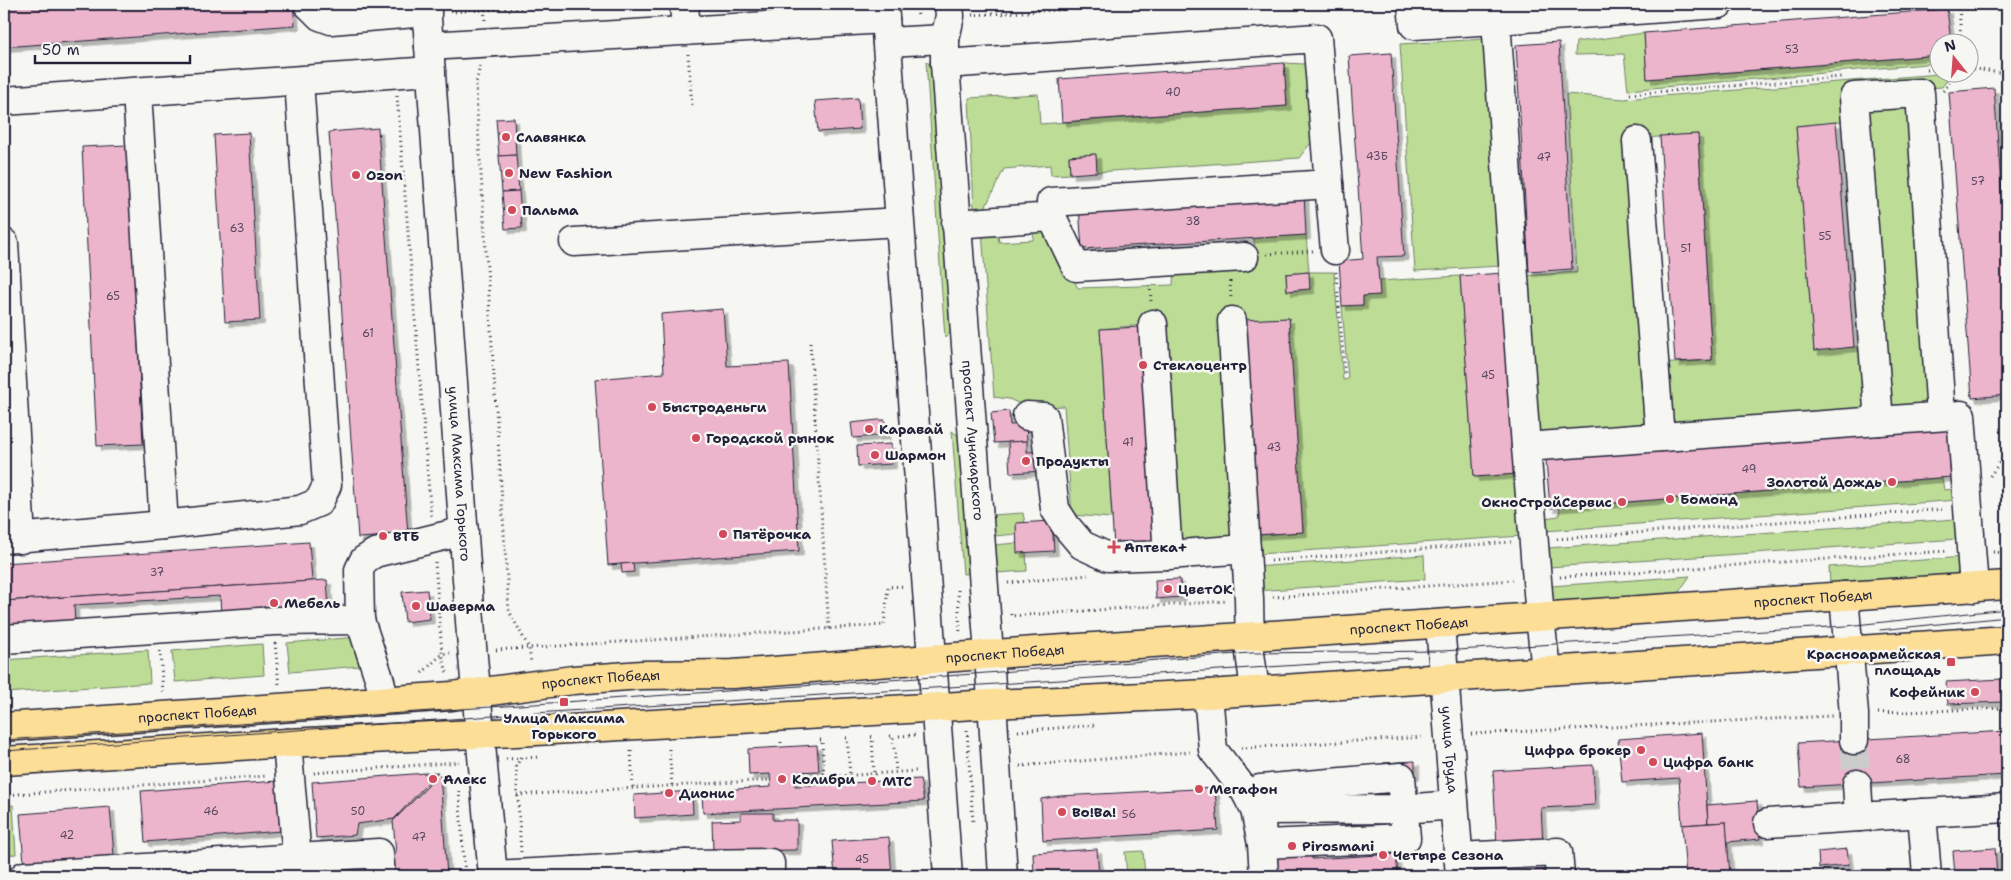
<svg xmlns="http://www.w3.org/2000/svg" width="2011" height="880" viewBox="0 0 2011 880" font-family="'Shantell Sans',sans-serif">
<defs>
<filter id="shadow"><feDropShadow dx="4.5" dy="4.5" stdDeviation="0" flood-color="#0004"/></filter>
</defs>
<rect width="100%" height="100%" fill="#f6f6f2"/>
<filter id="ink" filterUnits="userSpaceOnUse"><feTurbulence type="fractalNoise" baseFrequency=".02" numOctaves="2"/><feDisplacementMap in="SourceGraphic" scale="10" xChannelSelector="R" yChannelSelector="G"/><feConvolveMatrix kernelMatrix="1 2 1 2 8 2 1 2 1" color-interpolation-filters="sRGB"/></filter>
<g filter="url(#ink)">
<g fill="#bddd96" stroke="#708068" fill-rule="evenodd">
<polygon points="1644,33 1647,79 1938,55 1938,63 1628,90 1624,54 1575,55 1576,42"/>
<polygon points="1485,39 1500,266 1415,271 1400,44"/>
<polygon points="926,61 938,73 956,327 945,338"/>
<polygon points="1284,63 1305,64 1313,140 1299,158 1097,172 1095,154 1069,156 1070,174 1051,175 1050,165 1004,169 984,210 974,210 969,98 1038,94 1040,124 1287,106"/>
<polygon points="1952,73 1942,87 1849,94 1852,121 1796,126 1814,350 1880,345 1863,105 1911,102 1931,408 1667,429 1661,364 1712,360 1698,134 1632,139 1654,431 1531,443 1520,276 1577,272 1566,94 1624,99"/>
<path d="M 1045,228 L 1078,288 L 1173,285 L 1174,269 L 1255,264 L 1254,238 L 1306,235 L 1309,272 L 1334,272 L 1343,380 L 1348,379 L 1342,306 L 1363,305 L 1363,296 L 1379,295 L 1379,281 L 1460,276 L 1474,477 L 1517,474 L 1521,536 L 1258,554 L 1256,535 L 1303,532 L 1289,318 L 1219,322 L 1232,542 L 1180,544 L 1168,325 L 1153,324 L 1100,329 L 1112,518 L 1072,515 L 1064,406 L 1029,408 L 1009,399 L 994,397 L 982,231 L 997,230 L 999,242 L 1033,240 L 1034,229 ZM 1308,272 L 1310,289 L 1287,291 L 1286,274 Z"/>
<polygon points="952,431 964,440 974,573 963,574"/>
<polygon points="1942,478 1944,490 1957,489 1958,500 1545,531 1544,518 1559,516 1560,507"/>
<polygon points="1023,513 1025,523 1016,534 995,536 993,515"/>
<polygon points="1956,519 1958,539 1549,567 1548,548"/>
<polygon points="1017,543 1026,552 1027,571 996,573 994,545"/>
<polygon points="1424,555 1425,579 1255,591 1254,567"/>
<polygon points="1964,557 1965,575 1830,584 1829,567"/>
<polygon points="1690,576 1676,596 1552,604 1551,586"/>
<polygon points="358,637 360,666 290,672 287,643"/>
<polygon points="262,644 264,675 175,682 172,651"/>
<polygon points="148,650 150,683 4,693 4,660"/>
<polygon points="13,805 16,854 4,855 4,806"/>
<polygon points="1143,851 1145,876 1127,876 1125,852"/>
</g>
<g fill="#edb5cb" stroke="#22223b" filter="url(#shadow)">
<polygon points="4,4 293,4 295,25 4,47"/>
<polygon points="1947,9 1951,42 1938,42 1938,55 1647,79 1644,33"/>
<polygon points="1559,42 1572,269 1529,272 1516,45"/>
<polygon points="1391,53 1404,256 1377,257 1380,295 1363,296 1363,305 1342,306 1339,261 1363,259 1349,56"/>
<polygon points="1284,63 1287,106 1062,122 1059,79"/>
<polygon points="1994,88 2007,269 2007,395 1972,398 1949,92"/>
<polygon points="858,98 860,129 818,132 815,101"/>
<polygon points="514,118 516,155 499,156 496,119"/>
<polygon points="1836,122 1854,347 1814,351 1796,126"/>
<polygon points="378,128 408,535 358,538 329,132"/>
<polygon points="249,133 260,320 225,322 214,135"/>
<polygon points="1698,134 1712,360 1675,362 1660,136"/>
<polygon points="128,145 143,444 97,446 82,147"/>
<polygon points="1096,154 1097,172 1070,174 1069,156"/>
<polygon points="516,155 519,191 502,192 499,156"/>
<polygon points="519,191 522,228 505,229 502,192"/>
<polygon points="1304,193 1306,235 1082,249 1079,207"/>
<polygon points="1309,272 1310,289 1287,291 1286,274"/>
<polygon points="1503,273 1517,474 1474,477 1460,276"/>
<polygon points="723,309 727,366 789,363 799,551 608,565 595,379 664,373 661,314"/>
<polygon points="1289,318 1303,532 1256,535 1242,320"/>
<polygon points="1141,327 1155,544 1114,547 1100,329"/>
<polygon points="1009,411 1010,425 1026,424 1027,441 994,443 991,413"/>
<polygon points="878,420 885,420 886,435 853,438 851,423"/>
<polygon points="1948,430 1951,477 1550,508 1546,460"/>
<polygon points="1027,441 1027,452 1042,451 1044,471 1010,473 1008,442"/>
<polygon points="891,444 892,464 858,466 857,446"/>
<polygon points="1052,521 1054,551 1017,553 1016,523"/>
<polygon points="309,542 312,581 4,601 4,563"/>
<polygon points="633,563 634,572 622,573 621,564"/>
<polygon points="1180,579 1181,597 1156,599 1155,580"/>
<polygon points="327,580 329,609 221,616 220,596 74,605 75,625 4,630 4,601"/>
<polygon points="427,590 430,619 405,622 402,592"/>
<polygon points="2002,679 2003,702 1948,704 1946,682"/>
<polygon points="2007,731 2007,775 1801,787 1798,743"/>
<polygon points="1702,733 1708,823 1682,825 1679,778 1622,782 1618,739"/>
<polygon points="817,745 819,771 794,772 795,786 920,779 924,801 703,813 702,791 771,787 770,774 749,775 748,749"/>
<polygon points="1415,761 1415,775 1384,776 1383,763"/>
<polygon points="1593,765 1595,805 1541,808 1543,843 1497,846 1493,771"/>
<polygon points="438,772 394,819 357,824 355,835 316,838 312,782"/>
<polygon points="440,774 447,876 392,876 390,855 396,853 393,821"/>
<polygon points="277,781 281,831 145,842 141,791"/>
<polygon points="1215,788 1218,830 1043,841 1041,799 1060,796"/>
<polygon points="692,791 693,814 635,818 634,795"/>
<polygon points="1757,801 1760,839 1727,842 1726,822 1708,823 1707,805"/>
<polygon points="110,807 114,856 24,863 20,814"/>
<polygon points="741,813 773,813 773,820 797,820 797,850 713,851 712,821 741,820"/>
<polygon points="1726,822 1730,876 1686,876 1682,825"/>
<polygon points="889,837 892,876 835,876 832,841"/>
<polygon points="1311,845 1312,859 1396,854 1398,876 1275,876 1273,848"/>
<polygon points="1995,848 1997,876 1955,876 1953,851"/>
<polygon points="1097,849 1099,876 1034,876 1033,853"/>
<polygon points="1847,849 1849,865 1819,868 1818,852"/>
<polygon points="1543,870 1544,876 1497,876 1497,874"/>
</g>
<g fill="none" stroke-linecap="round" stroke-linejoin="round">
<polyline stroke="#cccccd" stroke-width="28" stroke-dasharray="28 14" stroke-linecap="butt" points="1854,740 1857,784"/>
<g stroke="#22223b" stroke-width="31">
<g id="minor">
<polyline points="308,4 320,16 331,20 427,12"/>
<path id="s1" d="M 426,4 L 471,635 L 493,876"/>
<polyline points="684,4 686,31"/>
<polyline points="884,4 948,876"/>
<path id="s2" d="M 949,4 L 950,16 L 945,39 L 945,64 L 989,654 L 1003,876"/>
<polyline points="1412,4 1414,25 1496,20"/>
<polyline points="887,42 945,39"/>
<polyline points="429,46 885,19"/>
<polyline points="945,64 1317,38 1329,184 1051,202 1052,217 956,224"/>
<polyline points="137,92 164,525"/>
<polyline points="4,101 431,71"/>
<polyline points="1637,141 1660,437"/>
<polyline points="1329,184 1335,250"/>
<polyline points="1052,217 1076,267 1244,257"/>
<polyline points="574,242 899,222"/>
<polyline points="4,243 21,539"/>
<polyline points="1232,321 1249,599 1250,653 1255,690"/>
<polyline points="1153,324 1168,555"/>
<polyline points="1027,416 1044,417 1055,509 1066,526 1082,545 1108,557 1168,555 1246,549"/>
<polyline points="1879,421 1854,97 1920,93 1941,416"/>
<polyline points="1526,447 1496,20 1719,4"/>
<polyline points="4,539 164,525 300,510 319,502 327,485 299,81"/>
<polyline points="1844,596 1854,714 1854,740"/>
<path id="s3" d="M 1440,624 L 1460,876"/>
<polyline points="4,639 274,621 360,620"/>
<polyline points="1546,670 1540,617 1526,447 1961,415 1974,588"/>
<polyline points="1208,694 1213,750 1245,791 1255,810 1262,844 1264,876"/>
<polyline points="384,700 380,681 360,620 359,570 364,560 375,553 464,531"/>
<polyline points="287,743 297,858 379,853 381,876"/>
<polygon points="1401,777 1406,838 1262,844 1260,789"/>
<polyline points="1857,784 1859,817 2007,808"/>
<polyline points="1255,810 1403,809 1454,805"/>
<polyline points="1922,813 1927,876"/>
<polyline points="1768,823 1859,817"/>
<polyline points="1458,857 1558,852 1560,876"/>
<polyline points="574,871 686,864"/>
<polyline points="493,875 574,871 574,876"/>
<polyline points="24,876 297,858"/>
<polyline points="687,876 686,864 770,863 770,876"/>
</g>
</g>
<g stroke="#22223b" stroke-width="31">
<g id="major">
<path id="s4" d="M 4,727 L 452,696 L 573,680 L 642,675 L 733,674 L 1035,651 L 2007,585"/>
<polyline points="4,761 287,743 536,731 992,704 1208,694 2007,640"/>
</g>
</g>
<g stroke="#22223b" stroke-width="3" stroke-dasharray="1 4" stroke-linecap="butt">
<polyline points="484,4 485,21"/>
<polyline points="917,4 918,18"/>
<polyline points="1959,4 1961,42"/>
<polyline points="450,12 580,4"/>
<polyline points="972,15 1155,4"/>
<polyline points="688,54 692,106"/>
<polyline points="480,66 476,83 477,111 509,611 529,648 531,663"/>
<polyline points="1968,68 2007,74"/>
<polyline points="1927,70 1938,69"/>
<polyline points="1943,91 1958,72"/>
<polyline points="1630,94 1841,77"/>
<polyline points="397,96 431,516"/>
<polyline points="1267,254 1313,251"/>
<polyline points="1336,272 1345,376"/>
<polyline points="1230,281 1231,299"/>
<polyline points="1150,285 1151,301"/>
<polyline points="810,343 829,629"/>
<polyline points="1990,476 2007,452"/>
<polyline points="1557,539 1945,509"/>
<polyline points="1993,552 2007,553"/>
<polyline points="1271,561 1511,542"/>
<polyline points="435,562 442,654 447,673"/>
<polyline points="1560,577 1947,551"/>
<polyline points="1008,583 1088,575"/>
<polyline points="958,590 960,634"/>
<polyline points="1273,597 1513,580"/>
<polyline points="1011,614 1011,616 1227,601"/>
<polyline points="275,643 279,685"/>
<polyline points="496,650 884,625 888,587 905,586"/>
<polyline points="160,651 163,692"/>
<polyline points="422,673 442,654 450,653"/>
<polyline points="1878,713 2007,708"/>
<polyline points="967,730 973,823"/>
<polyline points="1018,731 1096,725"/>
<polyline points="1471,734 1832,716"/>
<polyline points="890,736 893,736 896,772"/>
<polyline points="899,736 915,735"/>
<polyline points="871,737 872,737 874,774"/>
<polyline points="846,738 847,738 850,775"/>
<polyline points="820,740 822,740 824,777"/>
<polyline points="781,742 781,747"/>
<polyline points="1241,748 1425,737"/>
<polyline points="669,749 672,786"/>
<polyline points="631,751 633,788"/>
<polyline points="506,759 539,757"/>
<polyline points="1020,766 1190,752"/>
<polyline points="314,773 459,762"/>
<polyline points="795,779 916,771"/>
<polyline points="459,791 465,876"/>
<polyline points="4,795 267,776"/>
<polyline points="517,795 770,780"/>
<polyline points="521,852 516,767 522,754"/>
</g>
<use href="#minor" stroke="#f6f6f2" stroke-width="28"/>
<use href="#major" stroke="#fcde96" stroke-width="28"/>
<g stroke="#22223b" stroke-width="1">
<polyline points="1880,630 2007,617"/>
<polyline points="4,740 933,677 1250,653 1442,651 1846,626 2007,609"/>
<polyline points="4,751 535,713 1411,658"/>
</g>
</g>
</g>
<g fill="#d1495b" stroke="#f6f6f2" stroke-width="2">
<circle cx="506" cy="137" r="5"/>
<circle cx="509" cy="173" r="5"/>
<circle cx="356" cy="175" r="5"/>
<circle cx="512" cy="210" r="5"/>
<circle cx="1143" cy="365" r="5"/>
<circle cx="652" cy="407" r="5"/>
<circle cx="869" cy="429" r="5"/>
<circle cx="696" cy="438" r="5"/>
<circle cx="875" cy="455" r="5"/>
<circle cx="1026" cy="461" r="5"/>
<circle cx="1892" cy="482" r="5"/>
<circle cx="1670" cy="499" r="5"/>
<circle cx="1622" cy="502" r="5"/>
<circle cx="723" cy="534" r="5"/>
<circle cx="383" cy="536" r="5"/>
<path d="M1111.5 539.5h5v5h5v5h-5v5h-5v-5h-5v-5h5z"/>
<circle cx="1168" cy="589" r="5"/>
<circle cx="274" cy="603" r="5"/>
<circle cx="416" cy="606" r="5"/>
<rect x="1946" y="657" width="10" height="10" rx="2.5"/>
<circle cx="1975" cy="692" r="5"/>
<rect x="559" y="697" width="10" height="10" rx="2.5"/>
<circle cx="1641" cy="750" r="5"/>
<circle cx="1653" cy="762" r="5"/>
<circle cx="433" cy="779" r="5"/>
<circle cx="782" cy="779" r="5"/>
<circle cx="872" cy="781" r="5"/>
<circle cx="1199" cy="789" r="5"/>
<circle cx="669" cy="793" r="5"/>
<circle cx="1062" cy="812" r="5"/>
<circle cx="1292" cy="846" r="5"/>
<circle cx="1383" cy="855" r="5"/>
</g>
<g text-anchor="middle" dominant-baseline="central" stroke-width="5" stroke-linejoin="round" paint-order="stroke">
<g font-size="11" fill="#55475f">
<text x="1792" y="49">53</text>
<text x="1173" y="92">40</text>
<text x="1377" y="156">43Б</text>
<text x="1544" y="157">47</text>
<text x="1978" y="181">57</text>
<text x="1193" y="221">38</text>
<text x="237" y="228">63</text>
<text x="1825" y="236">55</text>
<text x="1686" y="248">51</text>
<text x="113" y="296">65</text>
<text x="368" y="333">61</text>
<text x="1488" y="375">45</text>
<text x="1128" y="442">41</text>
<text x="1274" y="447">43</text>
<text x="1749" y="469">49</text>
<text x="157" y="572">37</text>
<text x="1903" y="759">68</text>
<text x="211" y="811">46</text>
<text x="358" y="811">50</text>
<text x="1129" y="814">56</text>
<text x="67" y="835">42</text>
<text x="419" y="837">47</text>
<text x="862" y="859">45</text>
</g>
<g font-size="14" font-weight="bold" fill="#22223b" stroke="#f6f6f2" text-anchor="start">
<text x="516" y="137">Славянка</text>
<text x="519" y="173">New Fashion</text>
<text x="366" y="175">Ozon</text>
<text x="522" y="210">Пальма</text>
<text x="1153" y="365">Стеклоцентр</text>
<text x="662" y="407">Быстроденьги</text>
<text x="879" y="429">Каравай</text>
<text x="706" y="438">Городской рынок</text>
<text x="885" y="455">Шармон</text>
<text x="1036" y="461">Продукты</text>
<text x="1882" y="482" text-anchor="end">Золотой Дождь</text>
<text x="1680" y="499">Бомонд</text>
<text x="1612" y="502" text-anchor="end">ОкноСтройСервис</text>
<text x="733" y="534">Пятёрочка</text>
<text x="393" y="536">ВТБ</text>
<text x="1124" y="547">Аптека+</text>
<text x="1178" y="589">ЦветОК</text>
<text x="284" y="603">Мебель</text>
<text x="426" y="606">Шаверма</text>
<text x="1941" y="654" text-anchor="end">Красноармейская<tspan x="1941" dy="16">площадь</tspan></text>
<text x="1965" y="692" text-anchor="end">Кофейник</text>
<text x="564" y="718" text-anchor="middle">Улица Максима<tspan x="564" dy="16">Горького</tspan></text>
<text x="1631" y="750" text-anchor="end">Цифра брокер</text>
<text x="1663" y="762">Цифра банк</text>
<text x="443" y="779">Алекс</text>
<text x="792" y="779">Колибри</text>
<text x="882" y="781">МТС</text>
<text x="1209" y="789">Мегафон</text>
<text x="679" y="793">Дионис</text>
<text x="1072" y="812">Во!Ва!</text>
<text x="1302" y="846">Pirosmani</text>
<text x="1393" y="855">Четыре Сезона</text>
</g>
<g font-size="14" fill="#22223b" stroke="#f6f6f2">
<text stroke="none"><textPath href="#s2" startOffset="438">проспект Луначарского</textPath></text>
<text stroke="none"><textPath href="#s1" startOffset="471">улица Максима Горького</textPath></text>
<text stroke="none"><textPath href="#s4" startOffset="1814">проспект Победы</textPath></text>
<text stroke="none"><textPath href="#s4" startOffset="1409">проспект Победы</textPath></text>
<text stroke="none"><textPath href="#s4" startOffset="1004">проспект Победы</textPath></text>
<text stroke="none"><textPath href="#s4" startOffset="599">проспект Победы</textPath></text>
<text stroke="none"><textPath href="#s4" startOffset="194">проспект Победы</textPath></text>
<text stroke="none"><textPath href="#s3" startOffset="126">улица Труда</textPath></text>
</g>
</g>
<rect width="2011" height="880" fill="none" stroke="#f6f6f2" stroke-width="20"/>
<rect x="10" y="10" width="1991" height="860" fill="none" stroke="#22223b" stroke-width="2" filter="url(#ink)"/>
<g transform="translate(1954 58) rotate(343)"><circle r="24" fill="#f6f6f2" stroke="#a1a1a9"/>
<path d="M0-4L9 19L0 12L-9 19Z" fill="#d1495b"/>
<text y="-8" font-size="14" font-weight="bold" text-anchor="middle" fill="#22223b">N</text>
</g>
<path d="M35 55v8h155v-8" fill="none" stroke="#22223b" stroke-width="2.5"/>
<text x="42" y="55" font-size="15" fill="#22223b" stroke="#f6f6f2" stroke-width="4" paint-order="stroke">50 m</text>
</svg>
